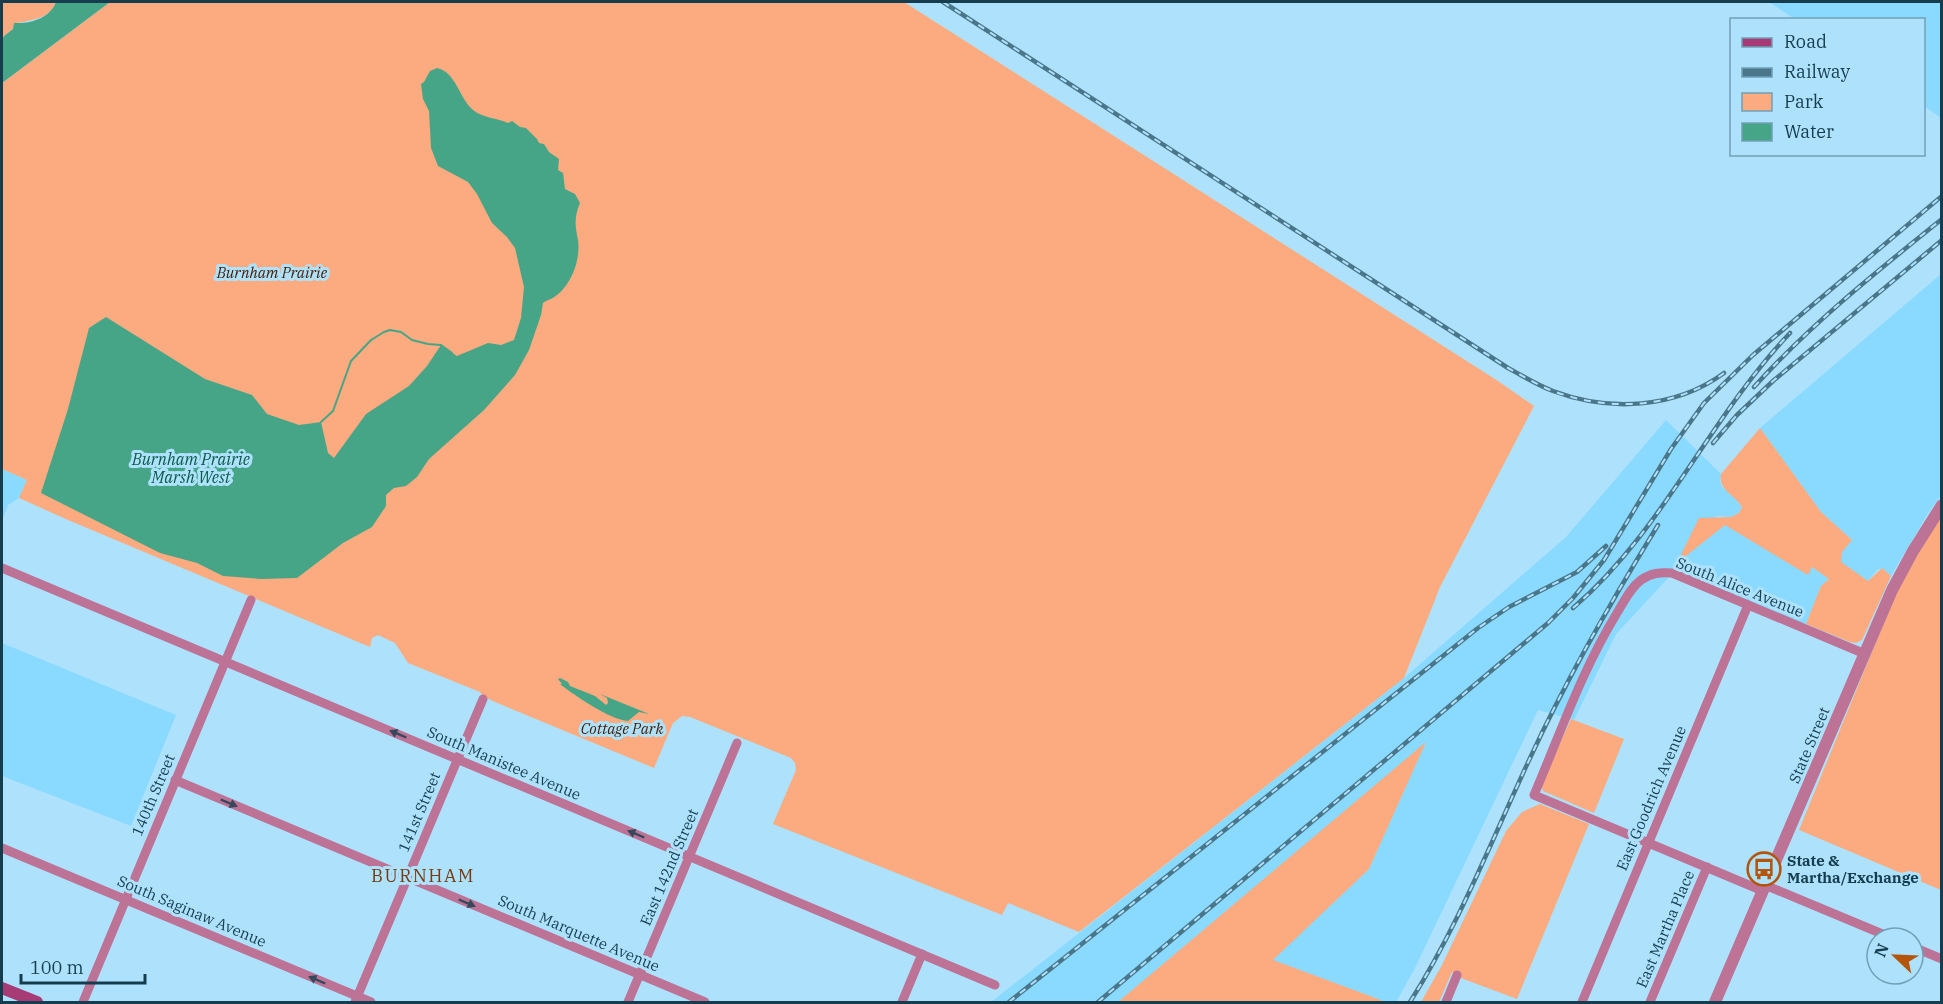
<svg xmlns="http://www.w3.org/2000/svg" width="1943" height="1004" viewBox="0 0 1943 1004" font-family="'IBM Plex Serif',serif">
<rect width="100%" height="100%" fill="#aee2fc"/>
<g fill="#8ad9fe">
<polygon points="1769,2 1941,2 1941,118 1924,106 1924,20 1795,19"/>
<polygon points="1941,274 1941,495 1927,515 1891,576 1882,568 1877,570 1868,581 1840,562 1842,552 1852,540 1821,512 1760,428"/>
<polygon points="1666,420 1721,474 1720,481 1722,487 1731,494 1742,507 1739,513 1731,517 1717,516 1678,562 1725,524 1808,574 1812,567 1829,579 1821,586 1804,629 1672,574 1616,634 1574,720 1538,710 1414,970 1396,1002 1386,1002 1272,960 1369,869 1425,744 1118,1002 991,1002 1404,678 1566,537"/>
<polygon points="2,469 27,480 19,498 8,505 2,521"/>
<polygon points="2,643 176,715 131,826 2,776"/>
</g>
<g fill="#fbab7f">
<path d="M 2,2 L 56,2 C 49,21 30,19 14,24 L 13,29 L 4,36 L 2,40 Z"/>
<polygon points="110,2 904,2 1498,381 1534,406 1440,587 1404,678 1079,932 1008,903 1002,915 773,824 796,770 795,763 791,758 690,717 682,716 673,723 654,768 495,702 483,696 480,692 408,663 395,643 378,635 372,638 370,647 68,520 19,498 27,480 2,469 2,83"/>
<path d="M 1760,428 L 1821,512 L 1852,540 L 1842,552 L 1841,562 L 1868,581 L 1882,568 L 1891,576 L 1862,640 L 1856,643 L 1850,642 L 1806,624 L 1821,586 L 1829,579 L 1812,567 L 1808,575 L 1725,525 L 1677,563 L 1699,518 L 1731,517 L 1739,513 L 1742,507 C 1734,494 1718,490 1721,474 Z"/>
<polygon points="1941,515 1941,890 1799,830 1887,615 1883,612"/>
<polygon points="1571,719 1624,739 1594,813 1543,791 1541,784"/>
<polygon points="1426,742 1369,869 1273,960 1386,1002 1118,1002"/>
<polygon points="1540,804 1589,824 1517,999 1458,977 1452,972 1439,1002 1421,1002 1442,965 1506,831 1522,812"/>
</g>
<g fill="#46a587">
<path d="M 56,2 L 110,2 L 2,83 L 2,40 L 4,36 L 13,29 L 14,23 C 31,24 50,18 56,2 Z"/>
<path d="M 437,68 C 456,72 459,98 473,110 C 483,118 497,118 508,123 L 512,121 L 520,127 L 526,128 L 537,139 L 539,143 L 544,144 L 549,152 L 559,159 L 558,170 L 563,173 L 565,189 L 575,194 L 580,203 C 574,217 575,226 578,240 C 581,261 570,289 551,299 C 548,300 545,301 543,303 L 541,315 L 529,350 L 515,375 L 484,410 L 429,459 L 417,477 L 406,486 L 394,488 L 386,495 L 386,506 L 372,527 L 343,543 L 297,578 L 261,579 L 223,576 L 197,563 L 160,553 L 41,493 L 68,409 L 89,328 L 106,317 L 205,379 L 252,395 L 267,414 L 299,425 L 321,422 L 328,453 L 334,458 L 366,414 L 409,386 L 427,366 L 441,345 L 457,356 L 488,343 L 501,345 L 514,340 L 521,318 L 524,287 L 515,248 L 507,237 L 492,223 L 477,194 L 468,182 L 438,166 L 431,148 L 429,111 L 423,99 L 421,84 L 424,82 L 430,71 Z"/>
<path d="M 560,678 L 568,682 L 570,686 L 595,696 L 606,705 L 608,703 L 607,698 L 600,694 L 649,714 L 639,712 L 628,721 C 610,720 574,695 560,684 L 562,684 L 558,679 Z"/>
</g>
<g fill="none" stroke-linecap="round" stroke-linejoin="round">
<polyline stroke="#46a587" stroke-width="2" points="321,422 333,411 351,361 371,340 384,332 390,330 401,332 412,340 428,344 441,345 452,353"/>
<g stroke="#bc7396" stroke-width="9">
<polyline points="2,568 995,985"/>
<polyline points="175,780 705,1002"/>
<polyline points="2,848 371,1002"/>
<polyline points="1765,885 1892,938"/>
<path d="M 1763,891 L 1534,795 C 1560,734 1582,670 1617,613 C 1624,602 1630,588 1641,580 C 1651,573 1660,572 1672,573 L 1865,654"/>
<polyline points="1913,947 1942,959"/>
<polyline points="83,1002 251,600"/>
<polyline points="355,1002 483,699"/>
<polyline points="628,1002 737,743"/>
<polyline points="902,1002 922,954"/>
<polyline points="1446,1002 1457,975"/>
<polyline points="1582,1002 1748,605"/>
<polyline points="1650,1002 1707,867"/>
</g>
<polyline stroke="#bc7396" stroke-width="12" points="1715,1002 1892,590 1913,551 1942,505"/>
<polyline stroke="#a63b76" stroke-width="12" points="2,988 37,1002"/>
<g stroke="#4a768a" stroke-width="4.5">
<g id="rail">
<path d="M 943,2 L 1508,368 C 1523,376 1537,385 1553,391 C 1609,412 1675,409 1724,373"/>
<path d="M 1754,387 C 1811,324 1876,272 1942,219"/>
<polyline points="1713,443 1737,415 1773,381 1942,240"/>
<path d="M 1573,608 C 1663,531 1709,418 1790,333"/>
<polyline points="1009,1002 1478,628 1509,607 1577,572 1606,546"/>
<polyline points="1098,1002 1548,623 1573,598 1604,560 1671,449 1704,403 1753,355 1942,196"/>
<path d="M 1410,1002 C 1459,925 1492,839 1531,756 C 1568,676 1612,600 1658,525"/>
</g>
</g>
<use href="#rail" stroke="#aee2fc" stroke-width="2" stroke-dasharray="7" stroke-linecap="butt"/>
</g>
<defs><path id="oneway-solid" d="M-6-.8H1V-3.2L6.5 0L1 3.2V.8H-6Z" transform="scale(1.5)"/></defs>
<g fill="#36485c">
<use href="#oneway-solid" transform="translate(398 734) rotate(-157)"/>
<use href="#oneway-solid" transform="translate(229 803) rotate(23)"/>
<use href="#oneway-solid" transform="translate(636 834) rotate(-157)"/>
<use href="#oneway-solid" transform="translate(467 903) rotate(23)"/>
<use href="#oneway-solid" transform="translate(317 980) rotate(-157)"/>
</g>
<defs>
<g id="bus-ring" transform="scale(1.725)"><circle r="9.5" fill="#aee2fc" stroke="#b4550b" stroke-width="1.5"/><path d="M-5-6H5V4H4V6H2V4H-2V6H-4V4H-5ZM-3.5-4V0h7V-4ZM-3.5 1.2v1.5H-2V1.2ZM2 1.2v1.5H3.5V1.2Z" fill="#b4550b"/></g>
</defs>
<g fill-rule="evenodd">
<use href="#bus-ring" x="1764" y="869"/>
</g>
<g text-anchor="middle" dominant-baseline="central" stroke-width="6" stroke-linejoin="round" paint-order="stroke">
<g font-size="15" font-style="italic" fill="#481b00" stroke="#aee2fc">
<text x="272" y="272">Burnham Prairie</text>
<text x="622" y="728">Cottage Park</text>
</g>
<g font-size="15" fill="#153d4e" stroke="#aee2fc">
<text transform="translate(1740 587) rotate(22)">South Alice Avenue</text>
<text transform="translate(1809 745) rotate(-67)">State Street</text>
<text transform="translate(504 763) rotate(23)">South Manistee Avenue</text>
<text transform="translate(153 795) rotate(-67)">140th Street</text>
<text transform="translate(1651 798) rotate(-67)">East Goodrich Avenue</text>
<text transform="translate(419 812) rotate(-67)">141st Street</text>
<text transform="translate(669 867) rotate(-67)">East 142nd Street</text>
<text transform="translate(192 911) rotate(23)">South Saginaw Avenue</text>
<text transform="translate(1665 929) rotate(-67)">East Martha Place</text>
<text transform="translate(579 933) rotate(23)">South Marquette Avenue</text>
</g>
<g font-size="15" font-weight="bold" fill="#153d4e" stroke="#aee2fc" text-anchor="start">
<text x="1787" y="860">State &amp;<tspan x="1787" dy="17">Martha/Exchange</tspan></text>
</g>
<g font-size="16" font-style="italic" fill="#0b5a46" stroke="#aee2fc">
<text x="191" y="459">Burnham Prairie<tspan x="191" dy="18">Marsh West</tspan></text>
</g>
<g font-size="18" letter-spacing="1.5" fill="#783a11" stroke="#aee2fc">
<text x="423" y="875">BURNHAM</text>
</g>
</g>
<rect width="1943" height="1004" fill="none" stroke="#153d4e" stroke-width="6"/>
<rect x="1730" y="18" width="195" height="138" fill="#aee2fc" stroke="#71a0b6" stroke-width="1.5"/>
<rect x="1742" y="38" width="30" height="9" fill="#a63b76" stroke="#71a0b6" stroke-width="1.5"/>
<text x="1784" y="48" font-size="18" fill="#153d4e">Road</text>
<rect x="1742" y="68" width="30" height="9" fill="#4a768a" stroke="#71a0b6" stroke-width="1.5"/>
<text x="1784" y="78" font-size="18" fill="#153d4e">Railway</text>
<rect x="1742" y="93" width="30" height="18" fill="#fbab7f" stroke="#71a0b6" stroke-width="1.5"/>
<text x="1784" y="108" font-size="18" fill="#153d4e">Park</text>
<rect x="1742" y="123" width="30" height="18" fill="#46a587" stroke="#71a0b6" stroke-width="1.5"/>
<text x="1784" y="138" font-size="18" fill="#153d4e">Water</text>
<g transform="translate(1895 956) rotate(293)"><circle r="28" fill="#aee2fc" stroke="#71a0b6" stroke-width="1.5"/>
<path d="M0-4.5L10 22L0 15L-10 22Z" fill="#b4550b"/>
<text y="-9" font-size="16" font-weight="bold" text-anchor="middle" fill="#153d4e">N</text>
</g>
<path d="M21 974v9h124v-9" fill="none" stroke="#153d4e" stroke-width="3"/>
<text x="30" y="974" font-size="18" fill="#153d4e" stroke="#aee2fc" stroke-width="4.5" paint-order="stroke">100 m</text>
</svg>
